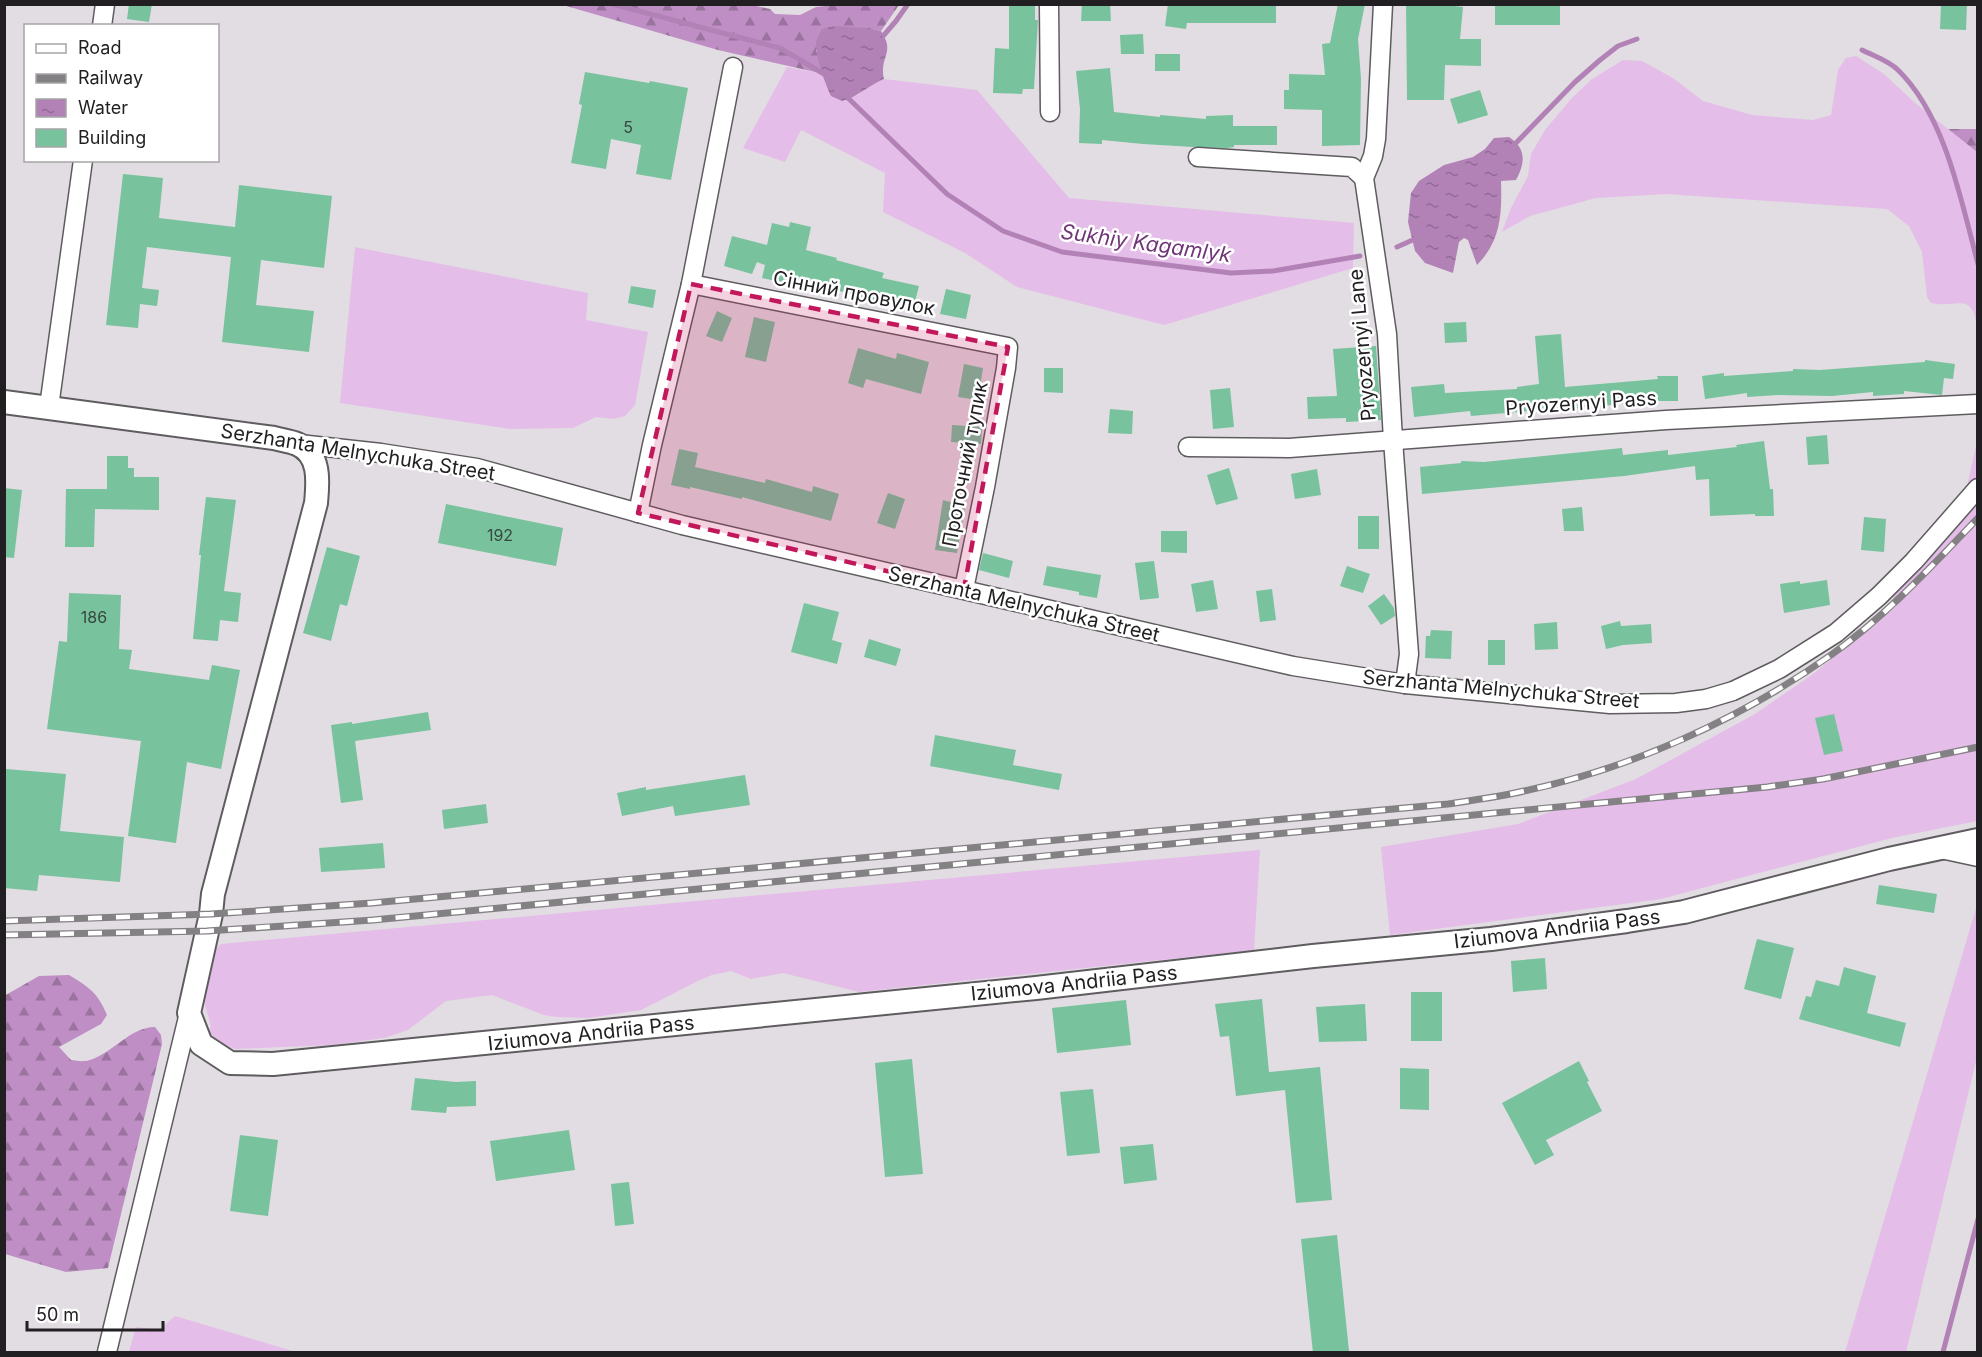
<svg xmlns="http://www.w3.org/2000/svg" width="1982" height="1357" viewBox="0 0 1982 1357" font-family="Inter,sans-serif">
<defs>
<pattern id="forest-firs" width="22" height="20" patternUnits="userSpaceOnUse" patternTransform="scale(1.5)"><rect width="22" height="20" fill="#be8ec4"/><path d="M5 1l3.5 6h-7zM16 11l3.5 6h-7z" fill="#9a739f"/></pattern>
<pattern id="water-ripples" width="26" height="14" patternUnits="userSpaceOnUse" patternTransform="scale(1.5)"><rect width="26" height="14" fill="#b282b7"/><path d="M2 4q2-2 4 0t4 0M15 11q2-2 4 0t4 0" fill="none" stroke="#906a94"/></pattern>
</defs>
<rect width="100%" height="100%" fill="#e2dde2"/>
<g fill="#e4bde8">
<path d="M 1856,56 L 1884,74 L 1914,102 L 1977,152 L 1977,327 C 1972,290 1957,309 1931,303 L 1927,297 L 1922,252 L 1909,226 L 1887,209 L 1666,194 L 1596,198 L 1530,216 L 1502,232 L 1511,208 L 1528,176 L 1531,154 L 1545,130 L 1571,99 L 1592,79 L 1623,60 L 1642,61 L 1673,78 L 1703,101 L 1752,115 L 1813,120 L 1831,115 L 1838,70 L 1846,58 Z"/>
<polygon points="787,67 824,74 826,85 858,95 873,83 884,79 977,90 1069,198 1354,223 1353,268 1164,325 1017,287 965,253 883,212 885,173 801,130 785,162 743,148"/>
<polygon points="355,247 588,293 586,320 648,332 635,405 625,416 614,419 596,417 573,428 510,429 340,403"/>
<polygon points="1977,441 1977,821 1892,838 1661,899 1390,935 1381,847 1518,824 1636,779 1755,714 1813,674 1897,606 1886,577 1966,491"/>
<polygon points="1260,850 1254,950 859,992 783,973 751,979 731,971 712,975 698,981 641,1010 588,1018 557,1017 544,1015 492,995 446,1001 408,1030 384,1038 331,1045 235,1049 216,1042 208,1032 211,1026 203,998 213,952 221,944"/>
<polygon points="1977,905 1977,1057 1906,1352 1845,1352"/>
<polygon points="175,1316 296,1352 129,1352 136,1327 159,1330"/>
</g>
<g fill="url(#forest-firs)">
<polygon points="563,5 752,5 770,9 775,14 800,15 816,7 836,5 899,5 881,31 869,28 816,50 824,74 718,50"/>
<polygon points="1948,129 1977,129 1977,152"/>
<path d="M 69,975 C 89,987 98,993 107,1015 L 101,1024 L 59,1047 L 71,1060 C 77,1061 84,1062 90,1060 C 113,1053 130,1027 155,1027 L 161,1035 L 162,1044 L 108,1268 L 66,1272 L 5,1254 L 4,996 L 39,976 Z"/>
</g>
<g fill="url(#water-ripples)">
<path d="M 833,26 L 869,28 L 881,31 C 896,53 879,56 884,79 C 869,85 858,97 842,101 L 831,96 C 825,83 815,56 816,42 C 817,37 820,33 822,29 Z"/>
<path d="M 1509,137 C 1527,149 1525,163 1516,180 L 1501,181 C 1502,214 1501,241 1477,265 L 1468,240 L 1464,238 L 1459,242 L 1453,273 L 1425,263 L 1415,251 L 1408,222 L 1411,193 L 1419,181 L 1444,165 L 1473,157 L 1485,149 L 1494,138 Z"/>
</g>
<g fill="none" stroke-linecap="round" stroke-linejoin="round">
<g stroke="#b282b7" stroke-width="5">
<polyline points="612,4 780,48 824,74 829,79"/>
<polyline points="884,35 896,21 908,4"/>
<path d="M 1862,50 C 1874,56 1889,61 1898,70 C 1946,117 1961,201 1978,264"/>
<polyline points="846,96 947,194 1003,231 1062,252 1231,273 1273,271 1360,256"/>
<polyline points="1512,147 1575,82 1600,60 1618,46 1637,39"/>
<polyline points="1397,247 1417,238"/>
<polyline points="1943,1352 1978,1219"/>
</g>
</g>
<g fill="#78c29d">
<polygon points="129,4 152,4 149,22 127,19"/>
<polygon points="1009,4 1035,4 1035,20 1038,20 1034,89 1023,89 1022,94 993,93 995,48 1009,49"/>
<polygon points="1082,4 1110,4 1111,21 1081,21"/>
<polygon points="1168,4 1276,4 1276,23 1187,23 1186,29 1165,26"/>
<polygon points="1338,4 1365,4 1358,39 1361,79 1360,145 1322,146 1322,110 1284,109 1284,90 1289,90 1289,74 1325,75 1322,44 1330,43"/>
<polygon points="1406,4 1438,4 1463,7 1460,39 1481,39 1481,66 1445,65 1444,100 1407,100"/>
<rect x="1495" y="4" width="65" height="21"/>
<polygon points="1941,4 1967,4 1966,30 1940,29"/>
<polygon points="1143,34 1144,54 1121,54 1120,35"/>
<rect x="1155" y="54" width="25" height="17"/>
<polygon points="1110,68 1114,112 1160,117 1160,115 1206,119 1206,116 1233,115 1233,126 1277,126 1277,145 1234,145 1234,147 1227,148 1193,147 1143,144 1102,140 1102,144 1079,143 1080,109 1076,71"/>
<polygon points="585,72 649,83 650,81 688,88 671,180 636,174 641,145 611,139 606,169 571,163 582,105 579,104"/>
<polygon points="1480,90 1488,115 1458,124 1450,99"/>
<polygon points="123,174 163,178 159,218 235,227 239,185 332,196 324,268 261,260 256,305 314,311 309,352 222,342 231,257 147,247 142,288 159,290 157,306 140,304 138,328 106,325"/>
<polygon points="790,222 811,227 806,250 837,258 836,260 884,273 882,278 919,286 913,309 876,300 875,301 829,288 828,291 792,282 791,284 762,278 765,265 757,262 752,274 724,266 732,236 767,245 772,223 789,227"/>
<polygon points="631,286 656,290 653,308 628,303"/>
<polygon points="946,289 971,295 966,319 940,314"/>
<polygon points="717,311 732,318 722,342 706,336"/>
<polygon points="754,317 775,322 766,362 745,357"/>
<polygon points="1466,322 1467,342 1445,343 1444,323"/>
<polygon points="1561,334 1565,387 1658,379 1657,376 1678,376 1678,401 1649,401 1563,410 1563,408 1471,416 1470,411 1414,417 1411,387 1444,384 1445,393 1517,389 1517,387 1539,384 1535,336"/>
<polygon points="1376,346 1381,420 1346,422 1346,418 1308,419 1307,397 1337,396 1333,349"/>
<polygon points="858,348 896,359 897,353 929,362 921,394 866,379 863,388 848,383"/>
<polygon points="1925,360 1955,364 1953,379 1944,378 1942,395 1904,391 1904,394 1873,396 1873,392 1832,396 1778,395 1747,397 1747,393 1705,399 1702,376 1724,373 1724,376 1793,371 1793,369 1820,370 1925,362"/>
<polygon points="964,364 983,368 978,400 958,397"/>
<polygon points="1044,368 1063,368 1063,393 1044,392"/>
<polygon points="1230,388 1234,427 1213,429 1210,390"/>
<polygon points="1110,409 1133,411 1132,434 1108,433"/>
<polygon points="952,425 982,427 981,444 951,442"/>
<polygon points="1827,435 1829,464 1808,465 1806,437"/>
<polygon points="1764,441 1770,489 1773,489 1774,516 1755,516 1755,514 1710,516 1709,479 1696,480 1695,466 1624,476 1422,494 1420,467 1461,463 1461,461 1484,462 1622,448 1623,455 1668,450 1668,455 1737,447 1736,445"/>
<polygon points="679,449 698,453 695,467 765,483 766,479 812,492 813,486 839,494 831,521 742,497 742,499 690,487 690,489 671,485"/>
<polygon points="107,456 128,456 128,468 134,468 134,477 159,477 159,510 95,509 94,547 65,547 66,489 107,489"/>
<polygon points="1229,468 1238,499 1216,505 1207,475"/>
<polygon points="1317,469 1321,495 1295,499 1291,474"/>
<polygon points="4,488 22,490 14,558 4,557"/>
<polygon points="888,493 905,499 895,529 877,523"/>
<polygon points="206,497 236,500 224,591 241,593 238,622 220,620 218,641 193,639 201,555 199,555"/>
<polygon points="943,500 965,506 957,553 935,550"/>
<polygon points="446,504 563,528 556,566 438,543"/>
<polygon points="1582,507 1584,531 1564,531 1562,509"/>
<rect x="1358" y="516" width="21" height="33"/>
<polygon points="1864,517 1886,519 1884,552 1861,550"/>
<polygon points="1161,531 1187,531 1187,553 1161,552"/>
<polygon points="327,547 360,556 347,606 340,604 331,641 303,633"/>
<polygon points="983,553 1013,561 1009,578 979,570"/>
<polygon points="1154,561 1159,598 1140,600 1135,563"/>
<polygon points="1047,566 1101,575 1097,598 1079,595 1079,592 1043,585"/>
<polygon points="1347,566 1370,574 1363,593 1340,586"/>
<polygon points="1213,580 1218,609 1196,612 1191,584"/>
<polygon points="1827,580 1830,605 1784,613 1780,584 1800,581 1800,584"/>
<polygon points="1272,589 1276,620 1260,622 1256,591"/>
<polygon points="69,593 121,595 119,649 132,650 129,669 209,680 212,665 240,670 221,769 187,762 176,843 128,836 141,741 47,729 59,641 67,642"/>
<polygon points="1384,594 1394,608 1395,616 1381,625 1368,606"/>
<polygon points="804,603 839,612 832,640 842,643 837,664 791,652"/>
<polygon points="1620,621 1621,626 1651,624 1652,643 1623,645 1606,649 1601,626"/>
<polygon points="1557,622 1558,649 1535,650 1534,624"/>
<polygon points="1431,630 1452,631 1451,659 1425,658 1426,636 1430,636"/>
<polygon points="869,639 901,649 896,666 864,657"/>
<rect x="1488" y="640" width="17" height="25"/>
<polygon points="428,712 431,730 355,741 363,800 341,803 331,725 352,722 352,724"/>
<polygon points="1834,714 1843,751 1824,755 1815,718"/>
<polygon points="935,735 1016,750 1013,765 1062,774 1059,790 930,766"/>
<polygon points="6,769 66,774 60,831 124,837 120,882 39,875 37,891 4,888"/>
<polygon points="745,775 750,805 675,816 673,806 622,816 617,793 646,787 646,790"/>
<polygon points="486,804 488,823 444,829 442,810"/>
<polygon points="383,843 385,868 321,872 319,848"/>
<polygon points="1879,885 1937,894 1934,913 1876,904"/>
<polygon points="1757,939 1794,948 1781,999 1744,989"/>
<polygon points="1545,958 1547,989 1513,992 1511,961"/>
<polygon points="1844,967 1876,976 1867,1013 1906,1023 1900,1047 1799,1019 1806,996 1811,997 1816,980 1839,986"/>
<rect x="1411" y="992" width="31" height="49"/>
<polygon points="1262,999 1269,1072 1320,1067 1332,1200 1296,1203 1285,1090 1236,1096 1229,1036 1220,1037 1215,1004"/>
<polygon points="1126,1000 1131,1045 1057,1053 1052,1008"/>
<polygon points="1365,1004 1367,1041 1319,1042 1316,1007"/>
<polygon points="912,1059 923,1174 885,1177 875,1063"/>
<polygon points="1579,1061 1589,1081 1587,1082 1602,1111 1546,1140 1554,1155 1535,1165 1502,1103"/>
<polygon points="1400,1068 1429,1069 1429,1110 1400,1109"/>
<polygon points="415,1078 456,1082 476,1081 476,1106 447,1107 446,1113 411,1110"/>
<polygon points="1093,1089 1100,1153 1067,1156 1060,1092"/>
<polygon points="569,1130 575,1170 496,1181 490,1141"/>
<polygon points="240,1135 278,1140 268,1216 230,1211"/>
<polygon points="1153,1144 1157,1180 1124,1184 1120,1147"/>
<polygon points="629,1182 634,1224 615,1226 611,1184"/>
<polygon points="1337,1235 1349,1351 1313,1353 1301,1239"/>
</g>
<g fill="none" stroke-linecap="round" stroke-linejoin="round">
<g stroke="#5f5c60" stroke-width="21">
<g id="minor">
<polyline points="1049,4 1050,112"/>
<polyline points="1383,4 1376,139 1373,156 1364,178 1387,334 1393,440 1409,654 1405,684"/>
<polyline points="102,26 105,4"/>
<polyline points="1198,157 1352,167 1364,178"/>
<polyline points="691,284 1008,347 1006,368 985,487 964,589"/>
<polyline points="49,407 83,160"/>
<polyline points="299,444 381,453 477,468 682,525 1293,666 1405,684 1610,704 1676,703 1706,699 1733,691 1779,669 1836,633 1879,596 1914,561 1978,488"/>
<polyline points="1188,447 1289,448 1666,420 1978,404"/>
<polyline points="638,513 652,445 691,284 733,67"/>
<polyline points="1941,849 1978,857"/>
<polyline points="107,1352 189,1013"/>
</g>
</g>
<g stroke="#5f5c60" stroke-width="26">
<path id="tertiary" d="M 4,402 L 274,438 C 281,440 290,441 297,444 C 321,454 318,482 316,503 L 213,894 L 211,914 L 189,1013 L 201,1044 L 230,1063 L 273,1064 L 1036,988 L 1313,956 L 1491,939 L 1627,921 L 1684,912 L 1889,859 L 1978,840"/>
</g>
<use href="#minor" stroke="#fff" stroke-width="18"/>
<use href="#tertiary" stroke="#fff" stroke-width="22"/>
<g stroke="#848184" stroke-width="7">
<g id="rail">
<path d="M 4,921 L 211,914 L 372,903 L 1448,804 C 1473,800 1499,797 1524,791 C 1633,768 1740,719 1831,655 C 1885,617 1932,566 1978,518"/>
<polyline points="4,935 207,931 373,920 1767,787 1823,779 1978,747"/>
</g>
</g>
<use href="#rail" stroke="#fff" stroke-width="4.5" stroke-dasharray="14" stroke-linecap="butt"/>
</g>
<path fill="#c2185b" fill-opacity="0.2" stroke="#c2185b" stroke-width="4.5" stroke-dasharray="12 8" stroke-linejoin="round" d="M 691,284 L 1008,347 L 964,589 L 638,513 Z"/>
<g text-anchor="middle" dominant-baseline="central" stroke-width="5" stroke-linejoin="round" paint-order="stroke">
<g font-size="16" fill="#374840">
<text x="628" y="127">5</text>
<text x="500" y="535">192</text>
<text x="94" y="617">186</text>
</g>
<g font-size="20" fill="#211f21" stroke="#fff">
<text transform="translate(854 293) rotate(11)">Сінний провулок</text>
<text transform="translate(1362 345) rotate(-95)">Pryozernyi Lane</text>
<text transform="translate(1581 403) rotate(-4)">Pryozernyi Pass</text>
<text transform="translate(358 452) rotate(9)">Serzhanta Melnychuka Street</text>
<text transform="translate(965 464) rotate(-79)">Проточний тупик</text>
<text transform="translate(1024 604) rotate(13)">Serzhanta Melnychuka Street</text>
<text transform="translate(1501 689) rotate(5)">Serzhanta Melnychuka Street</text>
<text transform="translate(1557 929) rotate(-7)">Iziumova Andriia Pass</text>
<text transform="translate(1074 983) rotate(-6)">Iziumova Andriia Pass</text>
<text transform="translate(591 1033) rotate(-6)">Iziumova Andriia Pass</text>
</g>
<g font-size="21" font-style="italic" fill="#6f3577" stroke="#fff">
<text transform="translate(1146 243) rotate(8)">Sukhiy Kagamlyk</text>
</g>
</g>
<rect width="1982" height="1357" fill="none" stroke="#211f21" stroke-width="12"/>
<rect x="24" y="24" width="195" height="138" fill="#ffffff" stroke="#a6a5a6" stroke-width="1.5"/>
<rect x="36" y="44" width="30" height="9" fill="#ffffff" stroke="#a6a5a6" stroke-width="1.5"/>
<text x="78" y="54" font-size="18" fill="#211f21">Road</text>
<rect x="36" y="74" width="30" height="9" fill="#848184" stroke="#a6a5a6" stroke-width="1.5"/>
<text x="78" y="84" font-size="18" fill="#211f21">Railway</text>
<rect x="36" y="99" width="30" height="18" fill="url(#water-ripples)" stroke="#a6a5a6" stroke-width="1.5"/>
<text x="78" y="114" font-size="18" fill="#211f21">Water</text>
<rect x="36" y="129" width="30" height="18" fill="#78c29d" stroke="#a6a5a6" stroke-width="1.5"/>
<text x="78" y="144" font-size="18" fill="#211f21">Building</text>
<path d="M27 1321v9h136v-9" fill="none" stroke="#211f21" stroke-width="3"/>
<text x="36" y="1321" font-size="18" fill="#211f21" stroke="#ffffff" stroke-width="4.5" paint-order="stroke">50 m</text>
</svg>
